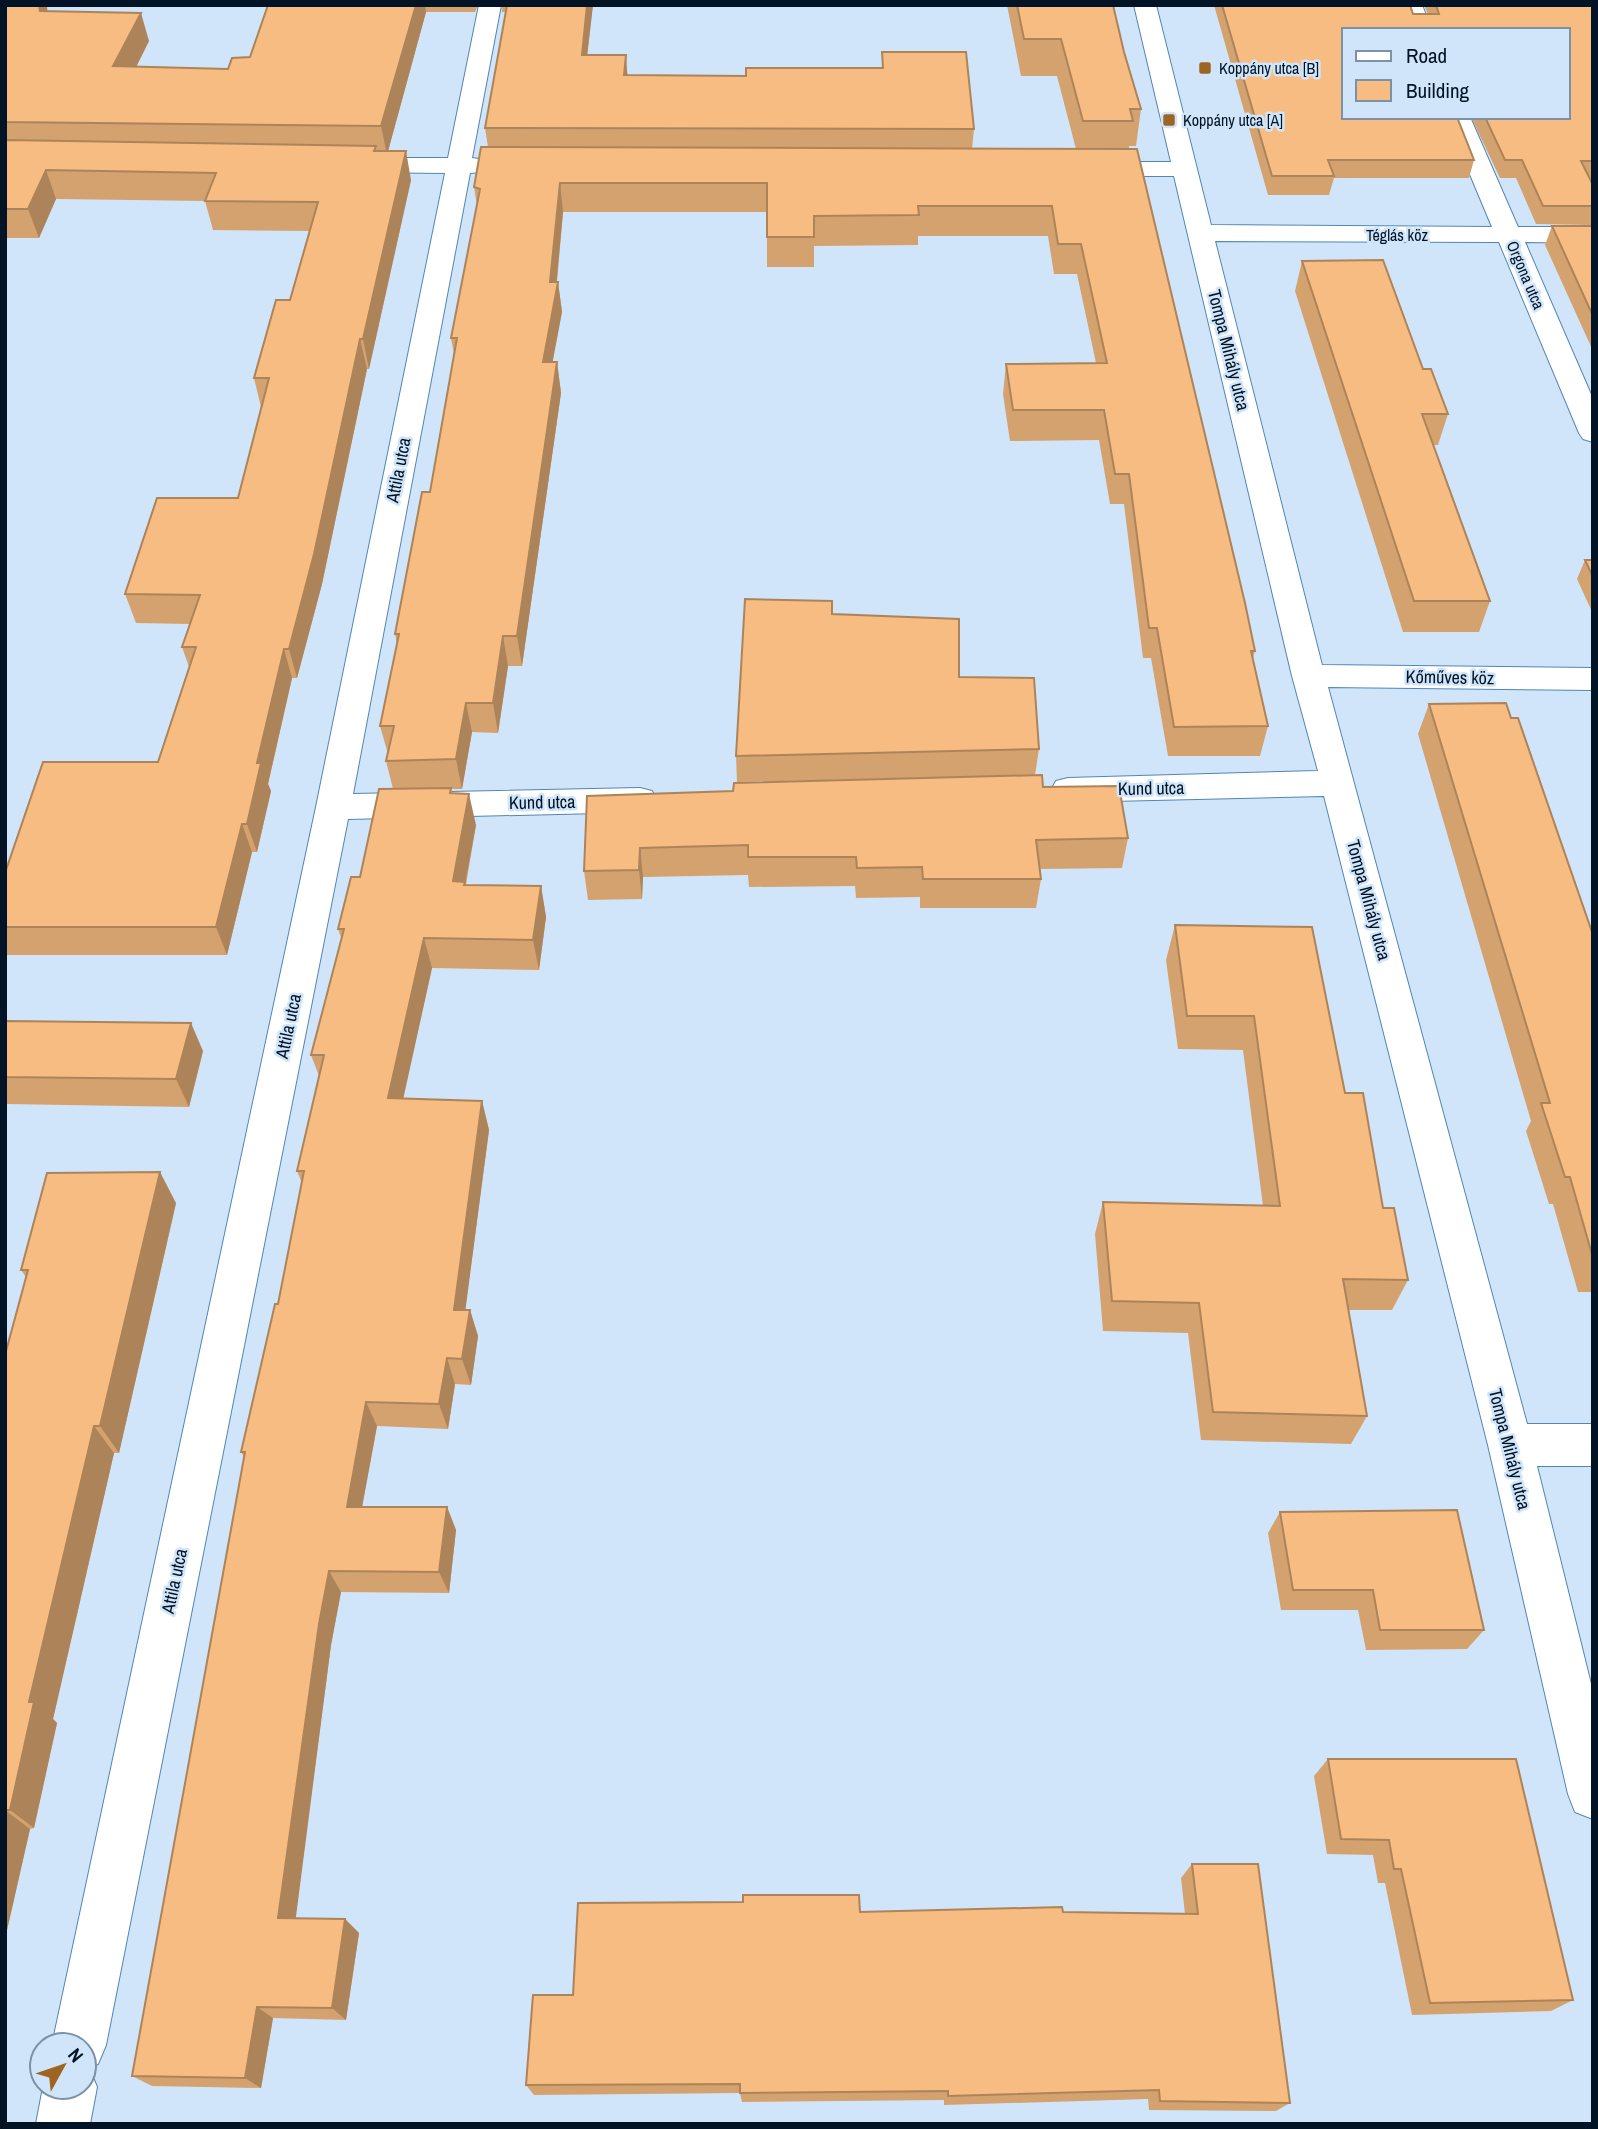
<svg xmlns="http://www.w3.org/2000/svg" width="1598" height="2129" viewBox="0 0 1598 2129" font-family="'Archivo Narrow',sans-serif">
<rect width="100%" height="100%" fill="#d0e5f9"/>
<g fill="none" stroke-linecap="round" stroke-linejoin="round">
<g stroke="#5286b3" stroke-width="2">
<g id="street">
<polygon points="479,5 501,5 472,158 492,161 495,166 492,171 470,173 353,794 640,788 652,791 657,800 652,809 640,812 348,819 106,2045 98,2064 89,2068 97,2087 90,2124 36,2124 43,2087 84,2087 84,2045 52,2045 316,807 445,173 357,172 348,170 345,165 348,160 357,158 448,158"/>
<polygon points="1134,5 1156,5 1211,225 1492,227 1446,117 1470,117 1518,227 1593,227 1593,243 1525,242 1593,399 1593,442 1583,439 1579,433 1499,242 1215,241 1322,665 1593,668 1593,690 1328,687 1527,1424 1593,1424 1593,1466 1537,1466 1593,1692 1593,1819 1575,1812 1568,1794 1488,1445 1324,796 1068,802 1056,799 1051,790 1056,781 1068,778 1318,771 1292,676 1174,176 1089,176 1080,174 1077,169 1080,164 1089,162 1171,162"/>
<polygon points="1400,5 1422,5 1432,30 1410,30"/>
</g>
</g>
<use href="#street" fill="#fff" fill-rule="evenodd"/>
</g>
<g fill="#d4a26f">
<polygon points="5,5 47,12 149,41 136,67 228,69 250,57 268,5 478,5 475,12 426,12 388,151 411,180 369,369 367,369 322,584 297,678 292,678 268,784 271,791 257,852 252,852 227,955 5,955 5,873 158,762 189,667 182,647 190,624 136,623 125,594 238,498 261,407 254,378 290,300 310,231 213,230 205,201 56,199 39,238 5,238"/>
<polygon points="501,5 593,5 587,55 627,75 746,76 882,68 882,52 974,129 972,149 1076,149 1057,76 1021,76 1007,5 1113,5 1124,52 1141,109 1136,146 1129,146 1129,149 1255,651 1253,658 1268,726 1260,756 1168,756 1151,658 1143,658 1124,504 1110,504 1099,440 1010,441 1003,394 1006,364 1096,363 1077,274 1054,274 1048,236 918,236 918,245 814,246 814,267 767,267 767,212 563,212 557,282 558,282 562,312 552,362 557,362 561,393 522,666 508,666 498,733 472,732 462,789 451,789 452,793 476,825 466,885 541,886 546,917 539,970 432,968 403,1098 482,1101 489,1130 465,1310 470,1310 478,1336 471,1385 455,1384 448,1429 377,1426 362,1507 447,1507 456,1530 449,1593 341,1592 331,1645 295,1918 345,1919 359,1933 346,2020 273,2018 261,2088 152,2086 132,2076 244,1457 241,1452 278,1304 302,1183 297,1171 319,1076 311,1055 342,940 338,929 360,877 393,789 386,761 388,754 380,726 397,644 395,634 430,492 454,354 451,338 477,206 474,187 488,147 485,128 506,12 502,12"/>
<polygon points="1214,5 1410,5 1413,14 1428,14 1424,5 1593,5 1593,180 1590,180 1593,185 1593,225 1536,224 1516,178 1500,178 1471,117 1568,117 1344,30 1474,160 1469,178 1334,178 1329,195 1268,195"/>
<polygon points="1552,226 1593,226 1593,351 1545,245"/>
<polygon points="1302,261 1448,414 1438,445 1433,445 1490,601 1479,632 1403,632 1295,291"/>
<polygon points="1585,560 1593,560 1593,614 1577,579"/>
<polygon points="832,614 959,677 1039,749 1035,775 737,782 736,756"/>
<polygon points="1429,704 1593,935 1593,1292 1578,1292 1553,1204 1549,1204 1526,1131 1531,1121 1418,734"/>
<polygon points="1043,787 1128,838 1122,868 1039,869 1041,879 1036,908 920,908 920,897 856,898 855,886 749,887 748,875 643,877 642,899 588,900 584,871 587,796"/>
<polygon points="1175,925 1345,1093 1408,1280 1392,1310 1349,1310 1367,1416 1351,1444 1201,1440 1188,1333 1103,1331 1095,1234 1103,1202 1263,1206 1243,1050 1178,1049 1166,960"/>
<polygon points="5,1021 203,1051 189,1107 5,1104"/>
<polygon points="176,1203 119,1453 114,1453 53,1719 57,1723 34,1828 30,1829 5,1939 5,1355 26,1277 21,1270"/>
<polygon points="1280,1512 1484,1630 1467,1649 1366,1650 1358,1610 1281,1610 1268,1533"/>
<polygon points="1328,1759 1573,2000 1551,2011 1412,2015 1385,1883 1378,1883 1373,1855 1327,1854 1314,1776"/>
<polygon points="1192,1864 1290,2103 1276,2111 1149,2110 1148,2099 944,2105 944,2100 742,2102 740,2093 534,2095 526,2085 573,1995 860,1912 1185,1914 1181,1878"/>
</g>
<g fill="#ad845a">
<polygon points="39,5 47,5 49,39 40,11"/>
<polygon points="416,5 425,5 426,12 387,155 381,126"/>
<polygon points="587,5 593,5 584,83 582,55"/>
<polygon points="141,13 149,41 122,95 113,66"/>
<polygon points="626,55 628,83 624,75"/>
<polygon points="406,151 411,180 369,369 363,339"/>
<polygon points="46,170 56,199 39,238 28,209"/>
<polygon points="560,183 563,212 555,299 558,282 562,312 547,392 543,362"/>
<polygon points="360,339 367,369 322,584 297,678 289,649"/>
<polygon points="557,362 561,393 522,666 517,636"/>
<polygon points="503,636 508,666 498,733 493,703"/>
<polygon points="284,649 292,678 268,784 271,791 257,852 247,824 257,763"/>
<polygon points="466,703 472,732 462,789 456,759"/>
<polygon points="469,794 476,825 465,884 472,913 453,881"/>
<polygon points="242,824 252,852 227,955 216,927"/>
<polygon points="640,848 643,877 642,899 639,870"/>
<polygon points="541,886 546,917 539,970 533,940"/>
<polygon points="424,938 432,968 397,1127 388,1098"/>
<polygon points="191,1023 203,1051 189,1107 176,1079"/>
<polygon points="482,1101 489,1130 462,1336 454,1310"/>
<polygon points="160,1172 176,1203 119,1453 100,1426"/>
<polygon points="470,1310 478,1336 471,1385 462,1359"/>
<polygon points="447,1358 455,1384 448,1429 439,1404"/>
<polygon points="366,1402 377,1426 358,1529 347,1507"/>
<polygon points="94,1426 114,1453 53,1719 57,1723 34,1828 10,1810 29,1702"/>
<polygon points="447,1507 456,1530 449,1593 439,1572"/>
<polygon points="329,1571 341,1592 331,1645 294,1932 278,1918 319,1624"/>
<polygon points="5,1810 30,1829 5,1939"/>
<polygon points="345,1919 359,1933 346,2020 332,2008"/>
<polygon points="257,2007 273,2018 261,2088 245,2078"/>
</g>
<g fill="#f7bc81" stroke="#ad845a" stroke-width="2">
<polygon points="5,5 39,5 40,11 141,13 113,66 228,69 232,58 250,57 268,5 416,5 381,126 5,122"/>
<polygon points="507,5 587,5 582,55 626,55 624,75 746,76 746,68 883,68 882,52 966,52 974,129 485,128"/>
<polygon points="1017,5 1113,5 1124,52 1141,109 1130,109 1133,121 1083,121 1061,39 1024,39"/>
<polygon points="1222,5 1410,5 1413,14 1439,14 1436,5 1593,5 1593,161 1581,161 1593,185 1593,206 1543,206 1522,160 1505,160 1485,117 1568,117 1568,30 1344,30 1344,117 1457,117 1474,160 1328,160 1334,176 1272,176"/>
<polygon points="5,140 376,146 374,151 406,151 363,339 360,339 314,554 289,649 284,649 257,763 261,763 247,824 242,824 216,927 5,927 5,873 43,762 158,762 196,647 182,647 200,595 125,594 157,498 238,498 269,378 254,378 276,300 290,300 318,202 205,201 216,173 46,170 28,209 5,209"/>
<polygon points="481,147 1137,149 1245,603 1255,651 1251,651 1268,726 1174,727 1157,628 1149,628 1129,474 1115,474 1104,410 1013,410 1006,364 1107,363 1081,244 1058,244 1052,206 918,206 919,215 814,216 814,237 767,237 767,183 560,183 550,282 558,282 543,362 557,362 517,636 503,636 493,703 466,703 456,759 386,761 394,726 380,726 399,634 395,634 422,492 430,492 457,338 451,338 480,189 474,187"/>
<polygon points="1552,226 1593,226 1593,316"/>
<polygon points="1383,260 1423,369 1431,369 1448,414 1422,414 1490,601 1414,601 1302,261"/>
<polygon points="1585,560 1593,560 1593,577"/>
<polygon points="745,599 832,601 832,614 959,619 959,677 1034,678 1039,749 736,756"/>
<polygon points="1506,703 1511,718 1518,718 1593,935 1593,1258 1570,1177 1565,1177 1541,1103 1550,1103 1429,704"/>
<polygon points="1042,775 1043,787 1119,786 1128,838 1036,840 1041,879 923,879 922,867 857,868 856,857 748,857 748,845 640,848 639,870 584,871 587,796 733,791 734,783"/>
<polygon points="451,788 450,793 469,794 453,881 465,882 464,885 541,886 533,940 424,938 388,1098 482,1101 454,1310 470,1310 462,1359 447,1358 439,1404 366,1402 347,1507 447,1507 439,1572 329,1571 319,1624 278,1918 345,1919 332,2008 257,2007 245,2078 132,2076 245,1452 241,1452 275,1304 278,1304 304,1171 297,1171 324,1055 311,1055 344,929 338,929 351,877 360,877 379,789"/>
<polygon points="1175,925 1312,927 1345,1093 1363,1093 1383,1208 1394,1208 1408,1280 1343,1279 1367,1416 1213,1412 1199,1303 1112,1301 1103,1202 1280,1206 1254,1016 1187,1016"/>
<polygon points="5,1021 191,1023 176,1079 5,1077"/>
<polygon points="160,1172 100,1426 94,1426 29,1702 34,1702 10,1810 5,1810 5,1355 28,1270 21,1270 47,1173"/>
<polygon points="1457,1510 1484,1630 1380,1630 1373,1590 1293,1590 1280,1512"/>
<polygon points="1328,1759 1516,1759 1573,2000 1430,2003 1401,1869 1394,1869 1389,1840 1341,1839"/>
<polygon points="1192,1864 1258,1864 1290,2103 1160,2101 1159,2090 948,2096 948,2091 740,2093 740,2084 526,2085 533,1995 573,1995 578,1903 743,1902 743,1895 859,1895 860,1912 1062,1907 1063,1912 1198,1914"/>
</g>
<g fill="#9d6522" stroke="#d0e5f9" stroke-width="2.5">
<rect x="1198" y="61" width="14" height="14" rx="3.5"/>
<rect x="1162" y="113" width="14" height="14" rx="3.5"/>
</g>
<g text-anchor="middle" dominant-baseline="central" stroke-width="5" stroke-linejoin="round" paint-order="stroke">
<g font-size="16" fill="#011324" stroke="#d0e5f9" text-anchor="start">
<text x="1219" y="68">Koppány utca [B]</text>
<text x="1183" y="120">Koppány utca [A]</text>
</g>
<g font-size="16" fill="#011324" stroke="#d0e5f9">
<text x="1397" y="235">Téglás köz</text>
<text transform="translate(1526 275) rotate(67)">Orgona utca</text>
</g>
<g font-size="18" fill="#011324" stroke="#d0e5f9">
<text transform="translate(1229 350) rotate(76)">Tompa Mihály utca</text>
<text transform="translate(398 470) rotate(-79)">Attila utca</text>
<text transform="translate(1450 677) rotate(1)">Kőműves köz</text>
<text transform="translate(1151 788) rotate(-1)">Kund utca</text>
<text transform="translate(542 802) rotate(-1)">Kund utca</text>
<text transform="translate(1369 900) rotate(75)">Tompa Mihály utca</text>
<text transform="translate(288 1026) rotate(-78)">Attila utca</text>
<text transform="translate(1510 1449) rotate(76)">Tompa Mihály utca</text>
<text transform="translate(174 1581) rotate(-78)">Attila utca</text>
</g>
</g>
<rect width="1598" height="2129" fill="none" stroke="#011324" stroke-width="14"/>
<rect x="1342" y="28" width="228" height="91" fill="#d0e5f9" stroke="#7d91a4" stroke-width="2"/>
<rect x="1356" y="51" width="35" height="10" fill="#ffffff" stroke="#7d91a4" stroke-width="2"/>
<text x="1406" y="63" font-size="21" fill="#011324">Road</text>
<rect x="1356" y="80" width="35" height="21" fill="#f7bc81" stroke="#7d91a4" stroke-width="2"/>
<text x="1406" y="98" font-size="21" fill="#011324">Building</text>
<g transform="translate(63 2066) rotate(50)"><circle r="33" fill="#d0e5f9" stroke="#7d91a4" stroke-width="2"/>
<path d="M0-5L12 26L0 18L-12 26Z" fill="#9d6522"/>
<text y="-10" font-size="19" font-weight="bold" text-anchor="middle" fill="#011324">N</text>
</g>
</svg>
